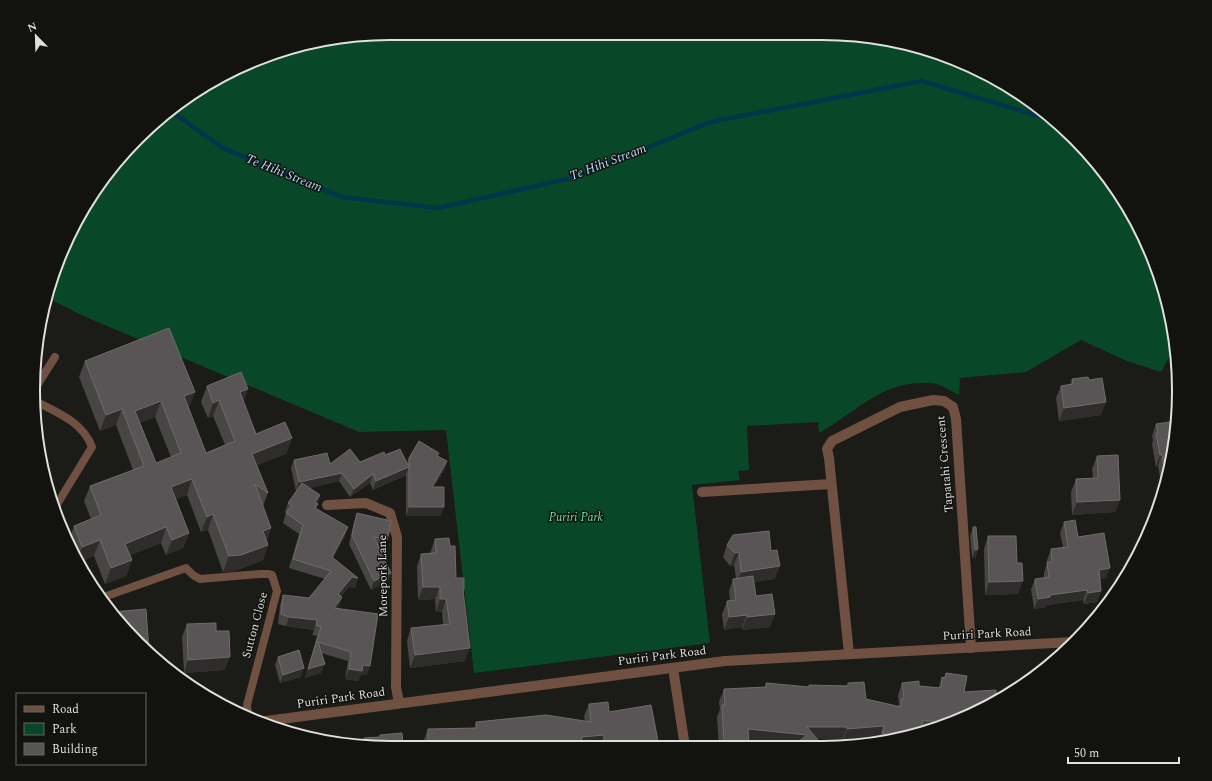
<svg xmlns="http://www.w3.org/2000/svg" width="1212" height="781" viewBox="0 0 1212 781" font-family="Spectral,serif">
<rect width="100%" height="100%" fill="#1b1b18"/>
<path fill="#084829" d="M 391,33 L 868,36 L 959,60 L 1057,122 L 1105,173 L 1142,232 L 1167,298 L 1169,309 L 1163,315 L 1173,350 L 1161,372 L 1127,361 L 1081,340 L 1026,372 L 960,378 L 959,395 C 951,391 942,385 933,383 C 929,383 925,383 921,383 C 880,383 852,415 819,433 L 818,422 L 747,426 L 749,470 L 738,471 L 740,480 L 692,485 L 710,643 L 474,673 L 446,430 L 359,432 L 81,315 L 48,298 L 52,275 L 107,173 L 192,93 L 276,52 Z"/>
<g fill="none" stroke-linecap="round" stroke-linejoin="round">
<polyline stroke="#02344c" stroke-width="4.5" points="172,112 223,148 342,197 438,208 576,177 710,122 922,81 1055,121"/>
<g stroke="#6f5041" stroke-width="8">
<polyline points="36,387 55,357"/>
<path d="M 37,402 C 59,413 83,423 92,447 L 56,506"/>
<polyline points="101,598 186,568 193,575 200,579 260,574 268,574 272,575 277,591 247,705 248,717"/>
</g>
<g stroke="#6f5041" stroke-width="10">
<polyline points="702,492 831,484"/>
<polyline points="327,505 366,503 390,513 397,537 396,687 399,703"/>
<polyline points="849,654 829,458 827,449 832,441 900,407 933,400 944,401 953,407 956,419 971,648"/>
<polyline points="673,668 685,747"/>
<polyline points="258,722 725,661 1073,642"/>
</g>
</g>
<g fill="#484545" fill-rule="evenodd">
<path d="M 85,361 L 195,392 L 188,408 L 206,453 L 225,445 L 213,416 L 208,418 L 201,402 L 207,386 L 248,389 L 243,402 L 256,434 L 292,438 L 286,454 L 257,465 L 268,493 L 263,506 L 271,528 L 267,540 L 268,545 L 263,560 L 235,571 L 223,572 L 208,530 L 201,532 L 187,495 L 176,499 L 189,533 L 183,548 L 166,555 L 161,543 L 130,555 L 132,560 L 126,576 L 105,584 L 94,556 L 80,561 L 70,537 L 74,526 L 91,519 L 84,501 L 90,486 L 133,470 L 116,425 L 100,431 L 79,377 ZM 155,417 L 171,457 L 156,463 L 140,423 Z"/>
<polygon points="1072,379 1089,380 1101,415 1059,421 1056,398 1061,386 1070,384"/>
<polygon points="1156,424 1176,437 1163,494 1158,466 1156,467 1152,444 1153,440 1152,436"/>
<polygon points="439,453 438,456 447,461 444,470 434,487 444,507 440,516 406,516 406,475 373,490 370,483 350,497 339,481 310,488 320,495 316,509 345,536 333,558 358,578 355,588 349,587 341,596 342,597 339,607 338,608 367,675 361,675 358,681 345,679 348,661 321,653 321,673 305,678 317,636 312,635 314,630 286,626 278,624 280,605 283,595 309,598 325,579 289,568 299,534 283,523 286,513 285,512 288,503 297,491 296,491 291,468 294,460 330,464 360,462 385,455 407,463 409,458"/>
<polygon points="1097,456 1120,500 1115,512 1072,515 1071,492 1076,479 1093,478 1092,469"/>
<polygon points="357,513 387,540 384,548 379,547 391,573 388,581 371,590 349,544 354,522"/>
<polygon points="1064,522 1078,537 1106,578 1100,579 1101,591 1097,602 1084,604 1083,600 1047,605 1046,607 1034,609 1031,589 1035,579 1044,578 1044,573 1047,563 1047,560 1051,549 1063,547 1060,533"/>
<polygon points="973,527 978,549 975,558 972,558 970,536"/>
<polygon points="988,536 1017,563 1018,594 985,595 984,549"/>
<polygon points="435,539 450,546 456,578 463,593 465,661 410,668 407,641 411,628 443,625 442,612 436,612 435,599 418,600 417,566 421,554 430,553"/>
<polygon points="727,545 771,551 775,579 753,582 756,596 770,627 742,630 742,627 724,630 722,614 727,601 730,601 729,591 733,579 736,578 734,565 730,566 723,557"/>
<polygon points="187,624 216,631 225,670 184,673 182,637"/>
<polygon points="278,657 301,677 280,683 275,665"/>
<polygon points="946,673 964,692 980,711 923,732 921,732 921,733 914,736 878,742 879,739 843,742 843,739 817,739 824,747 793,747 793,746 749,742 749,747 719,747 717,717 720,709 719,702 724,689 765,687 766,683 808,687 809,685 847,686 848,683 866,699 898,706 899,704 898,695 902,683 919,686 938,688 942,677 944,677"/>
<polygon points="589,704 609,712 659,746 424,745 423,742 428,729 474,728 476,722 585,721 584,716"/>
<polygon points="380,735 403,745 362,745 364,738 379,738"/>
</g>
<g fill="#2f2d2c">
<polygon points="248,389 242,405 240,392"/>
<polygon points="195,392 189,408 178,412 184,396"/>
<polygon points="219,400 213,416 208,418 213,403"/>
<polygon points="161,401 155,417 130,427 135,411"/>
<polygon points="1106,402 1101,415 1059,421 1064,408"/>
<polygon points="122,409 116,425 100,431 106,415"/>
<polygon points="292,438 286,454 247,469 252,454"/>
<polygon points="1160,455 1162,455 1158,466 1156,467"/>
<polygon points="447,461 444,470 429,495 432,487"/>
<polygon points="409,467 405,476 373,490 376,481"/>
<polygon points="342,473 339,481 296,491 299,482"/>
<polygon points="373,474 370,483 350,497 354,489"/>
<polygon points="192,479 187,495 166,503 171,487"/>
<polygon points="320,495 317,504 315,502"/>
<polygon points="1120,500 1115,512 1072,515 1077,502"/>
<polygon points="409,507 444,507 440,516 406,516"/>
<polygon points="213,514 208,530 201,532 207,517"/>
<polygon points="166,527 161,543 120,559 125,544"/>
<polygon points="348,527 345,536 328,566 332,557"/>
<polygon points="271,528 265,544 263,531"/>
<polygon points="189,533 183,548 166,555 172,540"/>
<polygon points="100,540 94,556 80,561 79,557 82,547"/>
<polygon points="268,545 263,560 235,571 223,572 229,556"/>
<polygon points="978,549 975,558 972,558 975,550"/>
<polygon points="739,552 734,565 730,566 735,553"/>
<polygon points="132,560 126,576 105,584 111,568"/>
<polygon points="780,566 775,579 736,584 741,572"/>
<polygon points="1110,568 1106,578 1095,580 1099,570"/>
<polygon points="391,573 388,581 371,590 374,581"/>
<polygon points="352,577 358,578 355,588 349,587 335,604 338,594"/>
<polygon points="1023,581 1018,594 985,595 989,582"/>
<polygon points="423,587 440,587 435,599 418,600"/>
<polygon points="1087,590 1083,600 1047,605 1046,607 1034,609 1038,599 1050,595"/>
<polygon points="1101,591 1097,602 1084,604 1088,593"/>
<polygon points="342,597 339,607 331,617 334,608"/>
<polygon points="440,599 446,599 442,612 436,612"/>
<polygon points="775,614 770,627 742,630 747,617"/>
<polygon points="747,615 742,627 724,630 729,617"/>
<polygon points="289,617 317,620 314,630 286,626"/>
<polygon points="470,648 465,661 410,668 415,655"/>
<polygon points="230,657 225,670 184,673 188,660"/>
<polygon points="325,664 321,673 305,678 308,669"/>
<polygon points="363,665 370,666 367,675 361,675 358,681 345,679 349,669"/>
<polygon points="304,668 301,677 280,683 283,675"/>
<polygon points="884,726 879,739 843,742 847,729"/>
<polygon points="807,727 847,727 843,739 805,739 802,747 744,741 748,729"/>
<polygon points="920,728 923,728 921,733 917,734"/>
<polygon points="604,735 600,746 579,746 582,737"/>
<polygon points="902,738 883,741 884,739"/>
</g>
<g fill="#595556" stroke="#6e6b6b" fill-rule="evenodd">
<path d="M 169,328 L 195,392 L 184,396 L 206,453 L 235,441 L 219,400 L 213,403 L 207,386 L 241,372 L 248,389 L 240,392 L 256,434 L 285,422 L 292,438 L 252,454 L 268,493 L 255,484 L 271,528 L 263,531 L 268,545 L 241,555 L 229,556 L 213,514 L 207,517 L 192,479 L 171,487 L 189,533 L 172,540 L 166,527 L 125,544 L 132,560 L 111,568 L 100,540 L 82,547 L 74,526 L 101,515 L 90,486 L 144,466 L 122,409 L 106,415 L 85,361 ZM 161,401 L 181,453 L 156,463 L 135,411 Z"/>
<polygon points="1088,377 1089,380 1102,378 1106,402 1064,408 1061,386 1073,384 1072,379"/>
<polygon points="1176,421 1176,437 1166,479 1162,455 1160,455 1156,433 1158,432 1156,424"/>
<polygon points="419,441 439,453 437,456 447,461 432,487 444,487 444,507 409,507 409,458"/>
<polygon points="350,449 360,462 384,452 385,455 400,449 409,467 376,481 373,474 354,489 342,473 299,482 294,460 327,453 330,464"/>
<polygon points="1118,455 1120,500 1077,502 1076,479 1098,478 1097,456"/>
<polygon points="302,483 320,495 315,502 318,504 315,508 348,527 332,557 358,578 352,577 338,594 342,597 334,608 378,614 370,666 363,665 362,671 349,669 351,652 318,642 325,664 308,669 321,627 316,625 317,620 289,617 281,614 283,595 309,598 331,571 293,559 303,525 286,513 292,505 288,503"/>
<polygon points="357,513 391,521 389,529 390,529 387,540 374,537 391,573 374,581 352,535"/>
<polygon points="1075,520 1078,537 1104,533 1110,568 1099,570 1101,591 1088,593 1087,590 1050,595 1050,597 1038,599 1035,579 1049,577 1047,562 1052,562 1051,549 1068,547 1064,522"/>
<polygon points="973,527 976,527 978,549 975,550"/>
<polygon points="769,531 771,551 777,550 780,566 741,572 739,552 735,553 727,545 733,535"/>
<polygon points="988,536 1016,536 1017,563 1022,563 1023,581 989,582"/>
<polygon points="449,538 450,546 455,546 456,578 464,578 464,590 463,590 470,648 415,655 411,628 450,624 446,599 440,599 440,587 423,587 421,554 436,553 435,539"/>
<polygon points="753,576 756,596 772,594 775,614 747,617 747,615 729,617 727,601 736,600 733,579"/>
<polygon points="146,609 149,652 113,612"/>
<polygon points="216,623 216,631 229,631 230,657 188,660 187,624"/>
<polygon points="299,650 304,668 283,675 278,657"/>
<polygon points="946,673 967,676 964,692 996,690 997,699 999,699 980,711 947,723 922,720 923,728 920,728 920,734 914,736 902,738 884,739 885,734 882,733 884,726 847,729 847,727 807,727 824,747 794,747 793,746 807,735 748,729 749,747 724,747 722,705 725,705 724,689 766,687 766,683 809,687 809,685 848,686 848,683 864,682 866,699 901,707 901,699 904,699 902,683 919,681 919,686 941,688 942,677 945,678"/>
<polygon points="608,702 609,712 651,705 659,746 605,746 604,735 582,737 581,746 428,745 428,729 477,728 476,722 546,715 591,722 589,704"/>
<polygon points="402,733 403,745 359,745 365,745 364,738 380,737 380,735"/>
<polygon points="331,741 336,741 337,743"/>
</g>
<g text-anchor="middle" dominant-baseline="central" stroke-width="3" stroke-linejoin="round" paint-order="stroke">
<g font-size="12" fill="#dfdfdd" stroke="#12120f">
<text transform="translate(945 464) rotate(-95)">Tapatahi Crescent</text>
<text transform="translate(383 576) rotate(-91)">Morepork Lane</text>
<text transform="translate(255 625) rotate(-75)">Sutton Close</text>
<text transform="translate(987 634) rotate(-3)">Puriri Park Road</text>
<text transform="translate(662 656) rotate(-7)">Puriri Park Road</text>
<text transform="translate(341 698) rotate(-8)">Puriri Park Road</text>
</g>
<g font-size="12" font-style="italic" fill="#70df9f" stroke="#12120f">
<text x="576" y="517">Puriri Park</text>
</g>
<g font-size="13" font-style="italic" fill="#b3dbf5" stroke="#12120f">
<text transform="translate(608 162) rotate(-21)">Te Hihi Stream</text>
<text transform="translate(284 173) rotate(22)">Te Hihi Stream</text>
</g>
</g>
<path d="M0 0H1212V781H0ZM390 40H822A350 350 0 0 1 1172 390V391A350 350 0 0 1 822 741H390A350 350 0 0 1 40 391V390A350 350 0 0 1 390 40Z" fill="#12120f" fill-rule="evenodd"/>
<path fill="none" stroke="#dfdfdd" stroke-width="2" d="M390 40H822A350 350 0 0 1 1172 390V391A350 350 0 0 1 822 741H390A350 350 0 0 1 40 391V390A350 350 0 0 1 390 40Z"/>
<rect x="16" y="693" width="130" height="72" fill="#12120f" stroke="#646461"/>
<rect x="24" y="706" width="20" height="6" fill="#6f5041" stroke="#646461"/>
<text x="52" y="713" font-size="12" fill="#dfdfdd">Road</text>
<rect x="24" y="723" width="20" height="12" fill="#084829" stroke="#646461"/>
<text x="52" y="733" font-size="12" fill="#dfdfdd">Park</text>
<rect x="24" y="743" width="20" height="12" fill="#595556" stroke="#646461"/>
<text x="52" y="753" font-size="12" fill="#dfdfdd">Building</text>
<g transform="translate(36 36) rotate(337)" stroke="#12120f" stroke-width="3" paint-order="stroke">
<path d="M0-3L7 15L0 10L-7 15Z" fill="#dfdfdd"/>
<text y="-6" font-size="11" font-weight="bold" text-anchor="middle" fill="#dfdfdd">N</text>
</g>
<path d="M1068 757v6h111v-6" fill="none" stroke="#dfdfdd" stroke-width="2"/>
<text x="1074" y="757" font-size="12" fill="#dfdfdd" stroke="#12120f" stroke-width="3" paint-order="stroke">50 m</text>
</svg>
